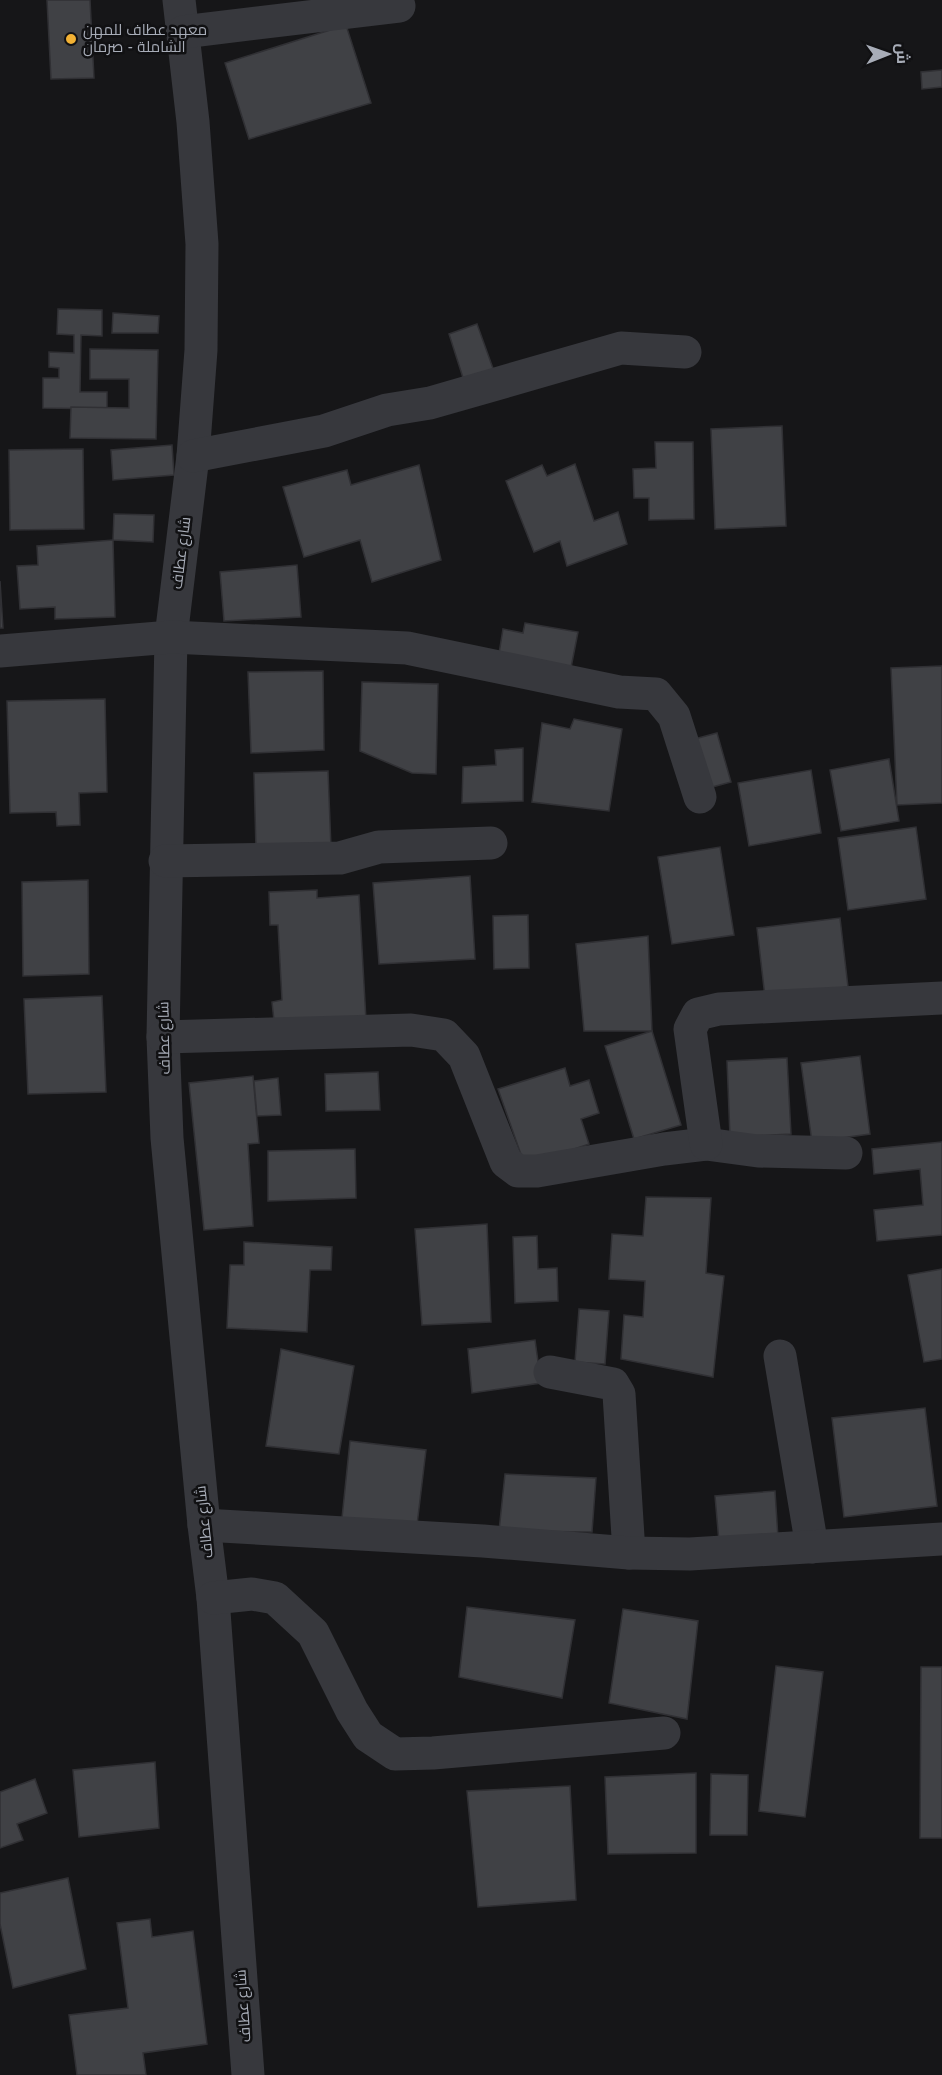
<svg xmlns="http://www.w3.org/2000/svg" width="942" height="2075" viewBox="0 0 942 2075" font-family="'Varela Round',Cairo,sans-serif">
<rect width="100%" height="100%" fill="#161618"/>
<g fill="#404145" stroke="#303034" stroke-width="1.5">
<polygon points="47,0 90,0 94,78 51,79"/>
<polygon points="346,25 371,103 249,139 225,63"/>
<polygon points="942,70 942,87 922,89 921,72"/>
<polygon points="58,309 102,310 102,336 81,335 80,392 107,392 107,409 43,408 43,378 59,378 59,368 49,367 49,352 74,353 74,335 57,334"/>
<polygon points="113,313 159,316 158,333 112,333"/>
<polygon points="477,324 495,374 465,384 449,334"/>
<polygon points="90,349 158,350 156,439 70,438 71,407 129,408 129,379 90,379"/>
<polygon points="782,426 786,526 715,529 711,429"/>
<polygon points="655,442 693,442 694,519 649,520 649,498 634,498 633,469 656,468"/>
<polygon points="172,445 174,475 113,480 111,450"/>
<polygon points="83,449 84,529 10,530 9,450"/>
<polygon points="575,464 594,521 618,512 627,544 567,566 560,541 534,552 506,481 542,465 547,476"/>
<polygon points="419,465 441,560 372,582 360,540 304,557 283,487 347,470 351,485"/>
<polygon points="114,514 154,515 153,542 113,540"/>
<polygon points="113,540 115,617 55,619 55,607 20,609 17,566 38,565 37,546"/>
<polygon points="297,565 301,617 224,621 220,572"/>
<polygon points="0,581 3,628 0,628"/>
<polygon points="525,623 578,632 567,688 496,672 503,629 523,633"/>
<polygon points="942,666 942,803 897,805 891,668"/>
<polygon points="323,671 324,750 251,753 248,672"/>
<polygon points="362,682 438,684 436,774 412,773 360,751"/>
<polygon points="105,699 107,792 79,793 80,825 57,826 56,812 10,813 7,701"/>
<polygon points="574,719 622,729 609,811 532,802 542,723 570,729"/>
<polygon points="717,733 731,782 701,790 687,741"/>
<polygon points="523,748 523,801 462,803 463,767 496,765 495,750"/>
<polygon points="889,759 899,821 841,831 830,770"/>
<polygon points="811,770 821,833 749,846 738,783"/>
<polygon points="328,771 331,848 256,850 254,773"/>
<polygon points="916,827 926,899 848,910 838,838"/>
<polygon points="720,847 734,935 672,944 658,857"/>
<polygon points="470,876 475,959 379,964 373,883"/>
<polygon points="88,880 89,974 23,976 22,882"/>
<polygon points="317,890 317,898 359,895 366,1020 275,1030 272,1002 282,1000 278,925 270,925 269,892"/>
<polygon points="528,915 529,968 494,969 493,916"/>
<polygon points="840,918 848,987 765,997 757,928"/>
<polygon points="648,936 652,1031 584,1031 576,944"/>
<polygon points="102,996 106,1092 28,1094 24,999"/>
<polygon points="652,1031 681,1125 634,1139 605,1046"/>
<polygon points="860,1056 870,1134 812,1142 801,1063"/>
<polygon points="787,1058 791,1134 730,1137 727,1061"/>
<polygon points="565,1068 570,1086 589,1080 599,1113 581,1119 589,1144 525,1166 498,1089"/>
<polygon points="378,1072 380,1110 326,1111 325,1074"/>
<polygon points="253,1076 259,1143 248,1144 253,1226 204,1230 189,1083"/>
<polygon points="278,1078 281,1115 257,1116 254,1081"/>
<polygon points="942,1142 942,1235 877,1241 874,1210 923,1205 920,1169 874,1174 872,1149"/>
<polygon points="355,1149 356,1198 268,1201 268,1151"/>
<polygon points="646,1197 711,1198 706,1273 724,1276 713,1377 621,1359 624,1315 643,1317 645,1281 609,1279 612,1234 643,1236"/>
<polygon points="487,1224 491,1322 422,1325 415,1229"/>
<polygon points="537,1236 538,1269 557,1268 558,1301 515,1303 513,1237"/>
<polygon points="244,1242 332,1247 331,1270 310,1270 307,1332 227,1328 230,1265 244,1265"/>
<polygon points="942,1269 942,1359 924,1362 908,1275"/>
<polygon points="579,1309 609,1311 605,1364 575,1362"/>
<polygon points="535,1340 541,1383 472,1393 468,1349"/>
<polygon points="281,1349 354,1366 339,1454 266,1446"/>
<polygon points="925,1408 937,1506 844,1517 832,1418"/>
<polygon points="350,1441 426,1450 417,1525 342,1518"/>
<polygon points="505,1474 596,1478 592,1532 499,1531"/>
<polygon points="775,1491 778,1538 719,1542 715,1496"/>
<polygon points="467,1607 575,1620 562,1698 459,1677"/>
<polygon points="623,1609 698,1621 687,1719 609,1703"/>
<polygon points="776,1666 823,1672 805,1817 759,1811"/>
<polygon points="921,1667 942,1667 942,1838 920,1838"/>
<polygon points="155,1762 159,1828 79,1837 73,1770"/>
<polygon points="696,1773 696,1853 608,1854 605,1777"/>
<polygon points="711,1774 748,1775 747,1835 710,1835"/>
<polygon points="35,1779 47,1813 17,1824 23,1840 0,1848 0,1792"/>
<polygon points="570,1786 576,1900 478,1907 467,1791"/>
<polygon points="68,1878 86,1969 13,1988 0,1924 0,1893"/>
<polygon points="150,1919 152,1937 193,1931 207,2044 143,2053 146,2075 77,2075 69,2015 128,2008 117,1923"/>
</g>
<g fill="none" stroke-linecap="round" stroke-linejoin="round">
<g stroke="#37383d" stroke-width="33">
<polyline points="179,0 193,122 202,244 201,350 193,456 171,637 163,1037 167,1138 204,1525 213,1598 248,2075"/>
<polyline points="183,32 399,6"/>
<polyline points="193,456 324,431 387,410 430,403 621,348 685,352"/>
<polyline points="0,651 171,637 407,648 619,692 656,694 674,716 700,797"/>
<polyline points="165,861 340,858 379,847 491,843"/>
<polyline points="163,1037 411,1030 444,1035 464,1056 506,1162 518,1171 537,1171 664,1149 706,1144 758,1151 846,1153"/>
<polyline points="706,1144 690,1029 698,1014 719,1009 942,998"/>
<polyline points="780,1356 812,1547"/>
<polyline points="550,1372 613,1384 619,1394 629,1553"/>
<polyline points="204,1525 483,1541 629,1553 690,1554 942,1539"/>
<polyline points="213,1598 252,1594 275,1598 313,1633 352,1711 368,1736 395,1754 433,1753 664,1733"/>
</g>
</g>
<circle fill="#f2b134" stroke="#111113" stroke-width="2" cx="71" cy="39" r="6"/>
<g text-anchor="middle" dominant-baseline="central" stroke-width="5" stroke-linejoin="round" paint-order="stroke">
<g font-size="15" fill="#a8adb8" stroke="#111113" text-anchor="start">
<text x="83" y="30">معهد عطاف للمهن<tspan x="83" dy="17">الشاملة - صرمان</tspan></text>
</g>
<g font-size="15" fill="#a8adb8" stroke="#111113">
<text transform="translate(181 553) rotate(-83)">شارع عطاف</text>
<text transform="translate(164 1038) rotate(-91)">شارع عطاف</text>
<text transform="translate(204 1522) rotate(-96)">شارع عطاف</text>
<text transform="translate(243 2006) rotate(-94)">شارع عطاف</text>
</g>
</g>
<g transform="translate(888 54) rotate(89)" stroke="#111113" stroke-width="4.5" paint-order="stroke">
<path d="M0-4.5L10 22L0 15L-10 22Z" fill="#a8adb8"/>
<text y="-9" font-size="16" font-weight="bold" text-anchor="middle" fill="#a8adb8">ش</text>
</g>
</svg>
